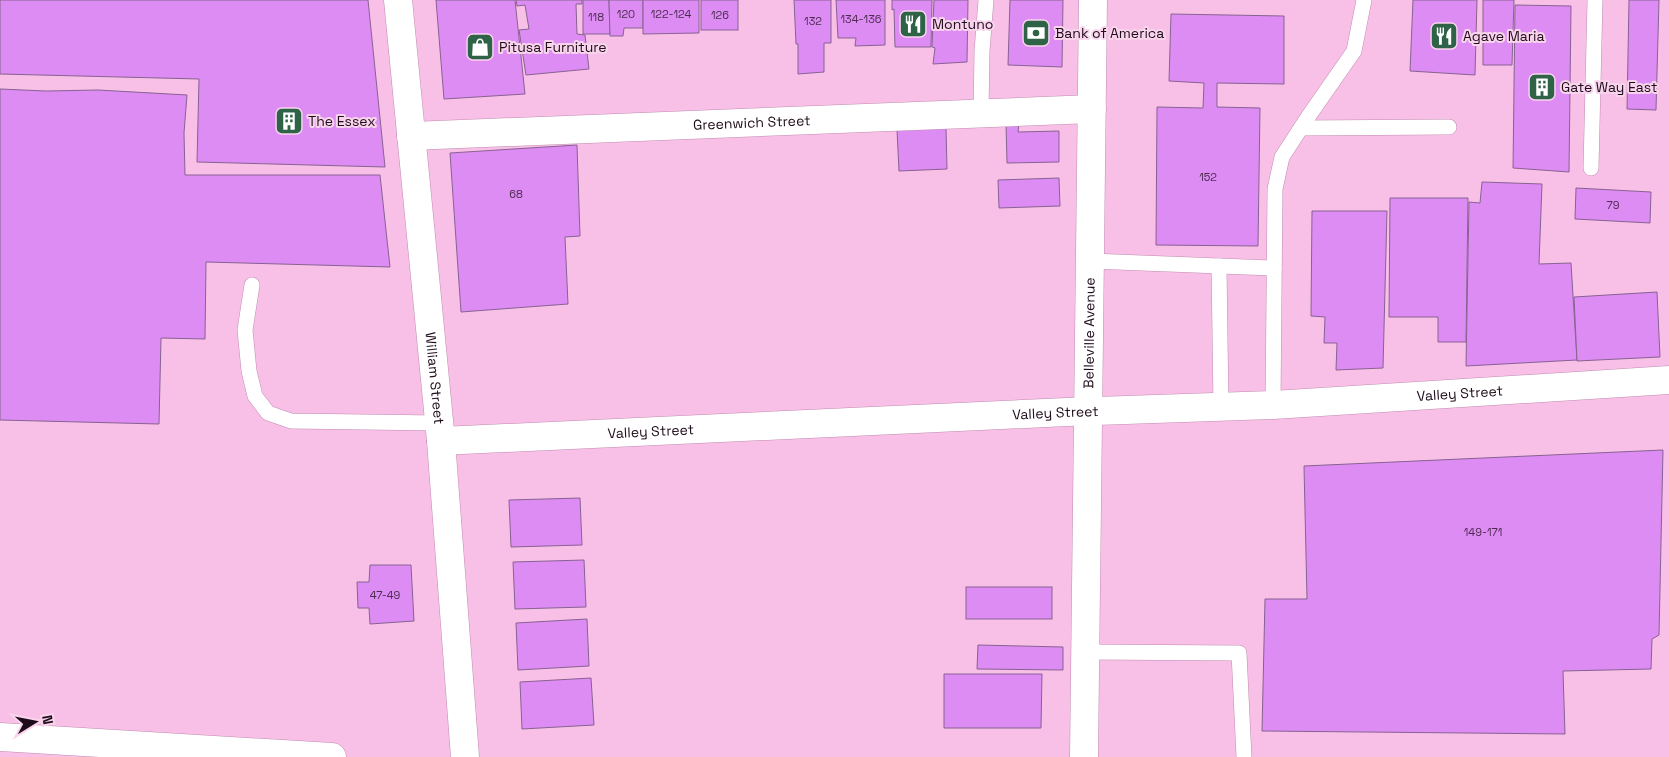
<svg xmlns="http://www.w3.org/2000/svg" width="1669" height="757" viewBox="0 0 1669 757" font-family="'Space Grotesk',sans-serif">
<rect width="100%" height="100%" fill="#f9c0e7"/>
<g fill="#dd8cf4" stroke="#876291">
<polygon points="0,0 368,0 385,167 197,162 199,79 0,74"/>
<polygon points="436,0 515,0 525,94 444,99"/>
<polygon points="516,0 582,0 582,4 576,4 577,34 585,35 589,69 526,75 519,30 529,29 525,5 517,6"/>
<polygon points="583,0 609,0 610,34 583,34"/>
<polygon points="609,0 643,0 643,28 624,28 623,36 610,36"/>
<polygon points="643,0 699,0 699,33 643,34"/>
<rect x="701" y="0" width="37" height="30"/>
<polygon points="794,0 831,0 831,43 824,43 824,72 798,74 798,44 796,44"/>
<polygon points="836,0 885,0 885,45 855,46 856,38 838,38"/>
<polygon points="892,0 932,0 931,47 895,47 894,9 892,10"/>
<polygon points="934,0 968,0 967,62 933,64 935,48 932,47"/>
<polygon points="1010,0 1063,0 1062,67 1008,65"/>
<polygon points="1413,0 1477,0 1475,75 1410,71"/>
<polygon points="1483,0 1514,0 1512,65 1483,65"/>
<polygon points="1629,0 1659,0 1656,110 1627,109"/>
<polygon points="1515,5 1571,6 1569,172 1513,168"/>
<polygon points="1171,14 1284,16 1284,84 1217,83 1217,107 1260,108 1258,246 1156,245 1157,107 1203,108 1204,83 1169,81"/>
<polygon points="0,89 46,91 98,90 187,95 184,133 185,175 380,175 390,267 206,262 205,339 161,338 159,424 0,420"/>
<polygon points="1006,124 1019,124 1018,132 1059,131 1059,162 1007,163"/>
<polygon points="946,128 947,169 899,171 897,130"/>
<polygon points="577,145 580,236 565,237 568,304 461,312 450,153"/>
<polygon points="1059,178 1060,206 999,208 998,180"/>
<polygon points="1482,182 1542,184 1539,264 1571,263 1577,360 1466,366 1469,202 1480,203"/>
<polygon points="1576,188 1651,192 1650,223 1575,219"/>
<polygon points="1390,198 1468,198 1466,342 1438,342 1438,317 1389,317"/>
<polygon points="1312,211 1387,211 1383,368 1336,370 1337,343 1324,343 1325,317 1311,316"/>
<polygon points="1657,292 1660,357 1577,361 1574,297"/>
<polygon points="1663,450 1659,635 1652,639 1651,669 1563,671 1565,734 1262,731 1265,599 1307,599 1304,466"/>
<polygon points="580,498 582,545 511,547 509,500"/>
<polygon points="584,560 586,607 515,609 513,562"/>
<polygon points="370,565 411,565 414,621 370,624 369,608 358,608 357,582 369,582"/>
<rect x="966" y="587" width="86" height="32"/>
<polygon points="587,619 589,666 518,670 516,623"/>
<polygon points="978,645 1063,647 1063,670 977,669"/>
<polygon points="944,674 1042,674 1041,728 944,728"/>
<polygon points="591,678 594,725 522,729 520,682"/>
</g>
<g fill="none" stroke-linecap="round" stroke-linejoin="round">
<g stroke="#c18bb0" stroke-width="16">
<g id="service">
<polyline points="981,113 982,51 986,0"/>
<polyline points="1301,128 1449,127"/>
<polyline points="1591,168 1595,0"/>
<polyline points="1090,261 1274,268"/>
<polyline points="1219,266 1221,407"/>
<polyline points="252,285 245,330 249,371 255,396 268,413 291,421 438,423"/>
<polyline points="1273,405 1275,189 1282,157 1308,117 1354,51 1364,0"/>
<polyline points="1086,652 1239,653 1244,757"/>
</g>
</g>
<g stroke="#c18bb0" stroke-width="29">
<g id="minor">
<path id="s1" d="M 398,0 L 441,441 L 465,757"/>
<path id="s2" d="M 411,136 L 1092,109"/>
<path id="s3" d="M 441,441 L 1067,412 L 1273,405 L 1669,380"/>
<polyline points="0,737 332,757"/>
<path id="s4" d="M 1084,757 L 1093,0"/>
</g>
</g>
<use href="#service" stroke="#fff" stroke-width="15"/>
<use href="#minor" stroke="#fff" stroke-width="28"/>
</g>
<defs>
<g id="restaurant-square" transform="scale(1.4375)"><rect x="-9" y="-9" width="18" height="18" rx="4" fill="#2f6347" stroke="#f9d5ed"/><path d="M-5-6h1v4h1v-4h1v4h1v-4h1v5L-1.5 .5V6h-2V.5L-5-1ZM5-6V6H3V1.5H1.5Q1.5-4 5-6Z" fill="#fff"/></g>
<g id="bank-square" transform="scale(1.4375)"><rect x="-9" y="-9" width="18" height="18" rx="4" fill="#2f6347" stroke="#f9d5ed"/><path d="M-6-4H6V4H-6ZM0-2.3a2.3 2.3 0 1 0 0 4.6a2.3 2.3 0 1 0 0-4.6Z" fill="#fff"/></g>
<g id="shop-square" transform="scale(1.4375)"><rect x="-9" y="-9" width="18" height="18" rx="4" fill="#2f6347" stroke="#f9d5ed"/><path d="M-5-2.5h2.3a2.7 3.5 0 0 1 5.4 0H5L5.5 6h-11ZM-1.5-2.5h3a1.5 2.3 0 0 0-3 0Z" fill="#fff"/></g>
<g id="building-square" transform="scale(1.4375)"><rect x="-9" y="-9" width="18" height="18" rx="4" fill="#2f6347" stroke="#f9d5ed"/><path d="M-4-6H4V6H1V3H-1V6H-4ZM-2.5-4.3h1.7v1.8h-1.7ZM.8-4.3h1.7v1.8H.8ZM-2.5-1h1.7V.8h-1.7ZM.8-1h1.7V.8H.8Z" fill="#fff"/></g>
</defs>
<g fill-rule="evenodd">
<use href="#restaurant-square" x="913" y="24"/>
<use href="#bank-square" x="1036" y="33"/>
<use href="#restaurant-square" x="1444" y="36"/>
<use href="#shop-square" x="480" y="47"/>
<use href="#building-square" x="1542" y="87"/>
<use href="#building-square" x="289" y="121"/>
</g>
<g text-anchor="middle" dominant-baseline="central" stroke-width="4" stroke-linejoin="round" paint-order="stroke">
<g font-size="11" fill="#4e2c50">
<text x="626" y="14">120</text>
<text x="671" y="14">122-124</text>
<text x="720" y="15">126</text>
<text x="596" y="17">118</text>
<text x="861" y="19">134-136</text>
<text x="813" y="21">132</text>
<text x="1208" y="177">152</text>
<text x="516" y="194">68</text>
<text x="1613" y="205">79</text>
<text x="1483" y="532">149-171</text>
<text x="385" y="595">47-49</text>
</g>
<g font-size="14" fill="#1f0c1a" stroke="#f9d5ed" text-anchor="start">
<text x="932" y="24">Montuno</text>
<text x="1055" y="33">Bank of America</text>
<text x="1463" y="36">Agave Maria</text>
<text x="499" y="47">Pitusa Furniture</text>
<text x="1561" y="87">Gate Way East</text>
<text x="308" y="121">The Essex</text>
</g>
<g font-size="14" fill="#1f0c1a" stroke="#f9d5ed">
<text stroke="none"><textPath href="#s2" startOffset="341">Greenwich Street</textPath></text>
<text stroke="none"><textPath href="#s4" startOffset="424">Belleville Avenue</textPath></text>
<text stroke="none"><textPath href="#s1" startOffset="380">William Street</textPath></text>
<text stroke="none"><textPath href="#s3" startOffset="1020">Valley Street</textPath></text>
<text stroke="none"><textPath href="#s3" startOffset="615">Valley Street</textPath></text>
<text stroke="none"><textPath href="#s3" startOffset="210">Valley Street</textPath></text>
</g>
</g>
<g transform="translate(35 722) rotate(80)" stroke="#f9d5ed" stroke-width="4" paint-order="stroke">
<path d="M0-4L9 19L0 12L-9 19Z" fill="#1f0c1a"/>
<text y="-8" font-size="14" font-weight="bold" text-anchor="middle" fill="#1f0c1a">N</text>
</g>
</svg>
